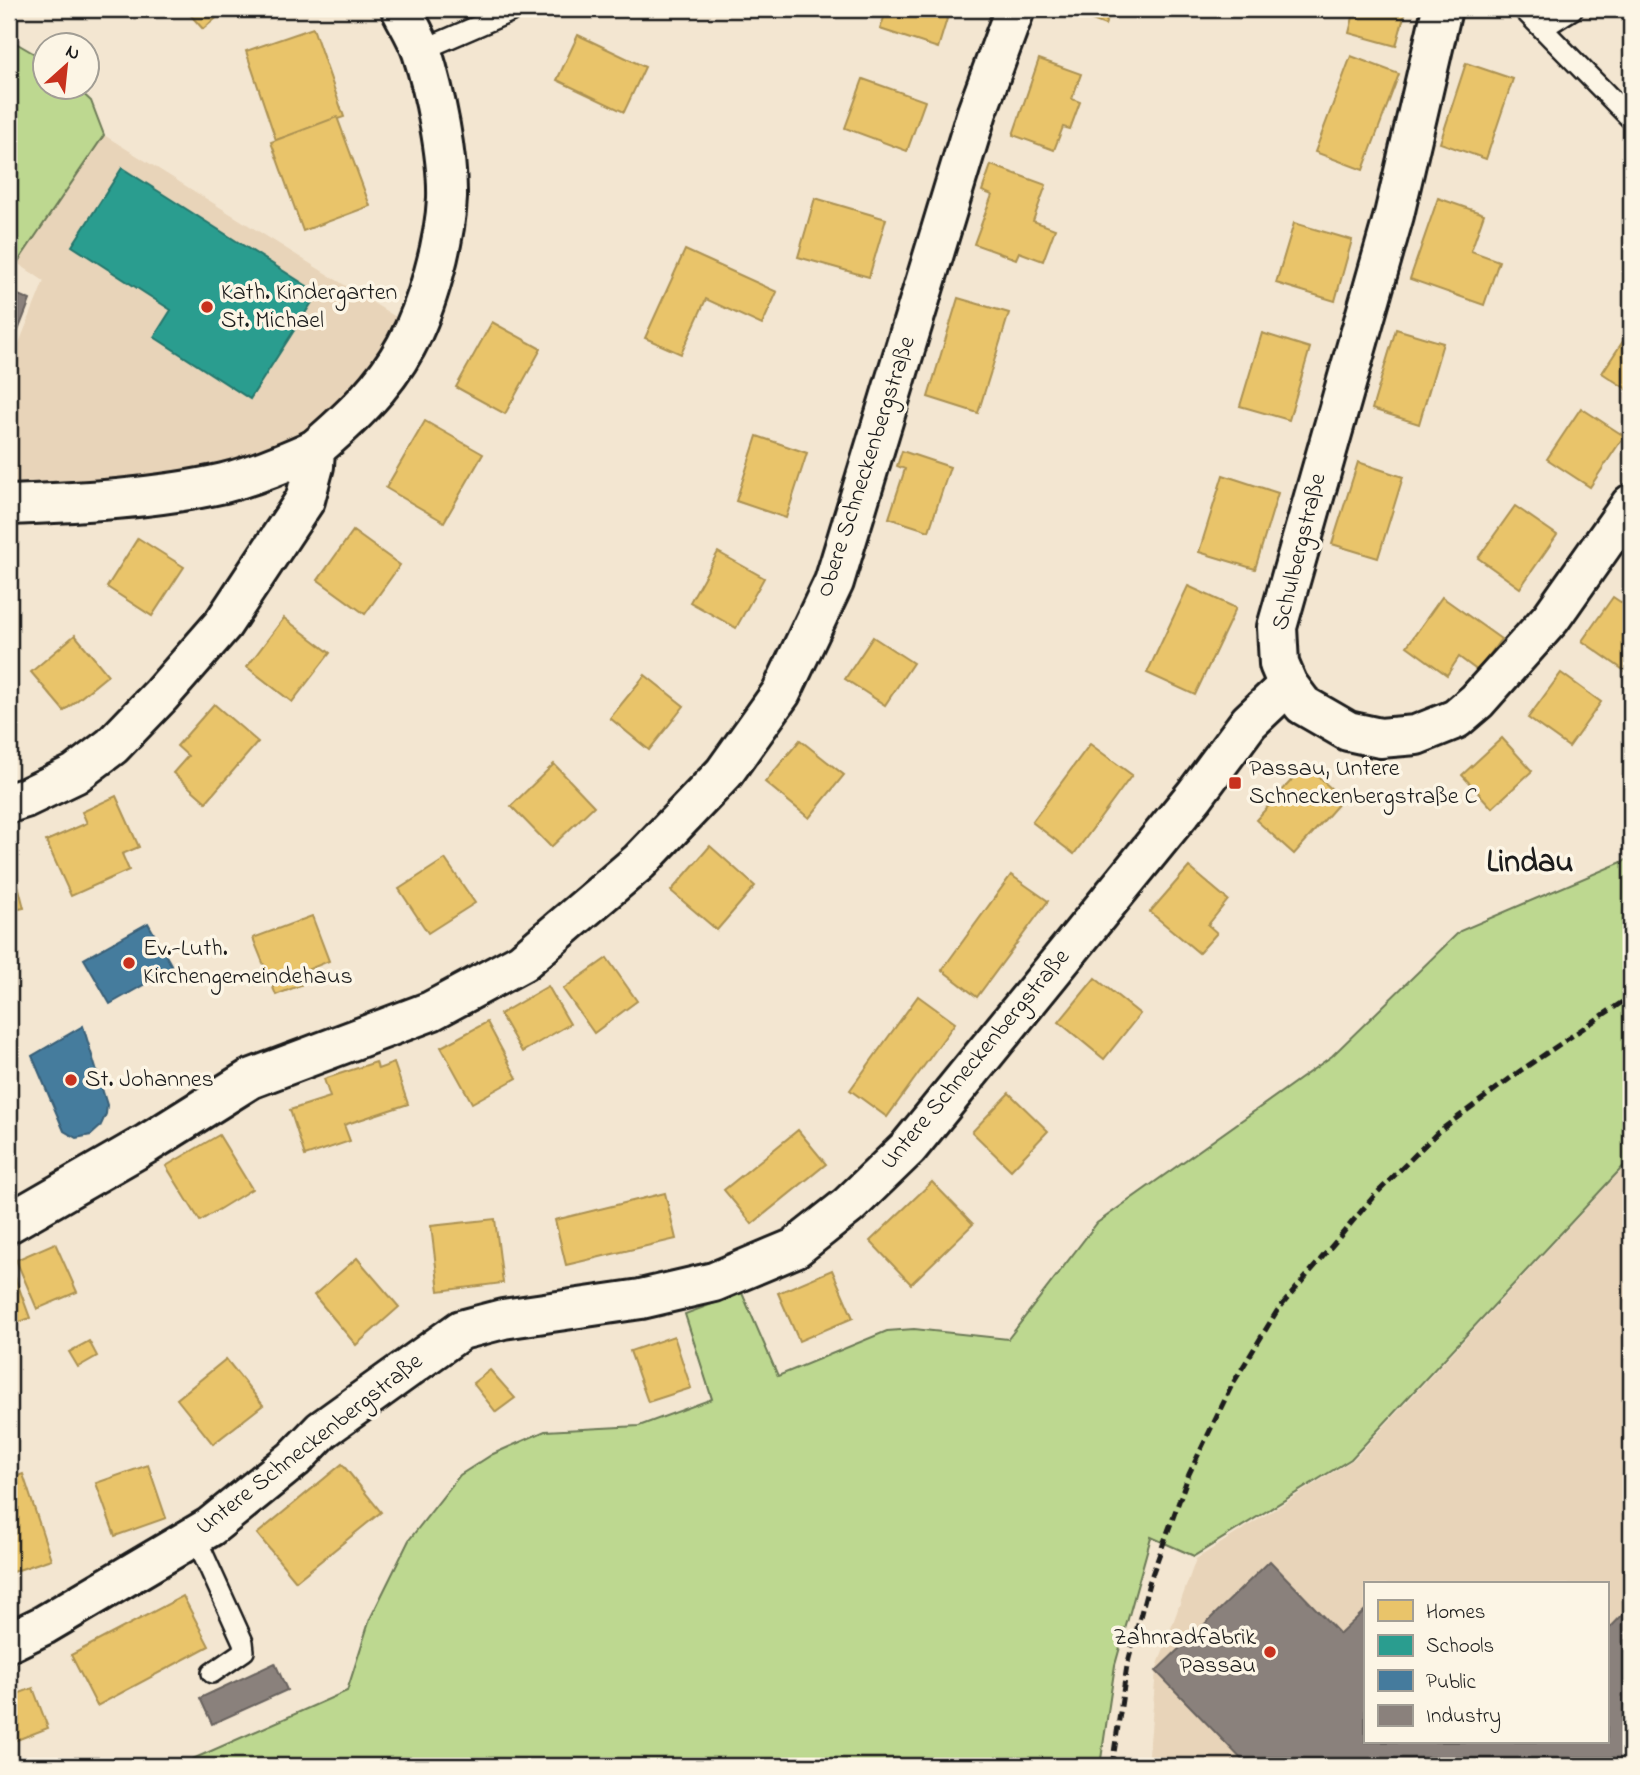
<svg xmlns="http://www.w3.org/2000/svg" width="1640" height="1775" viewBox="0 0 1640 1775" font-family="'Indie Flower',sans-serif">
<rect width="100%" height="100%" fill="#f3e6d1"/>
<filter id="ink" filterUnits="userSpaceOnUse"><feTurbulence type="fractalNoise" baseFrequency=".0143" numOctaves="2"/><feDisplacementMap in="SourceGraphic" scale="14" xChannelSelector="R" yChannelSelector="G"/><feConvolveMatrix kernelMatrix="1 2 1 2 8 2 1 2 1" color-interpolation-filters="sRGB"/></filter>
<g filter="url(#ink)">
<g fill="#e8d4b9" fill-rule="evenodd">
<polygon points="104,135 423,334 268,472 9,511 9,368 44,281 17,263"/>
<path d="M 1631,1160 L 1631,1766 L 1148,1766 L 1156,1670 L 1196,1559 L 1354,1459 ZM 1365,1584 L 1607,1584 L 1607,1742 L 1365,1742 Z"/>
</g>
<g fill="#bdd890" stroke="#6c7a56" stroke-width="2">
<polygon points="9,39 45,60 46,88 77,88 91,101 104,135 17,263 9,265"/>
<polygon points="1631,858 1631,1158 1351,1459 1194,1556 1151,1537 1115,1665 1100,1766 177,1766 347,1691 370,1619 409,1540 460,1475 493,1454 545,1431 639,1426 712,1399 685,1314 742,1293 778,1376 887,1331 914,1329 1008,1339 1097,1223 1332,1056 1460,931"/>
</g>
<g fill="#e9c46a" stroke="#ac9253" stroke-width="2">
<polygon points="185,9 227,9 203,29"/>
<polygon points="887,9 950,9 938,48 880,29"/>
<polygon points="1064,9 1112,9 1105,25"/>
<polygon points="1355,9 1406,9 1396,46 1349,33"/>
<polygon points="313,28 344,117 276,140 246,51"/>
<polygon points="578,35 645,67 624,112 557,80"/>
<polygon points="1351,56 1399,74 1363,170 1315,152"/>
<polygon points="1039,59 1081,74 1072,99 1080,102 1070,129 1063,127 1054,150 1013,135"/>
<polygon points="1466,63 1513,79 1486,159 1440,143"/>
<polygon points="863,79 925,101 907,151 845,128"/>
<polygon points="337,117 370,206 303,231 271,142"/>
<polygon points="991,165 1046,185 1033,221 1055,229 1043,261 1019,252 1016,259 974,244 992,195 982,191"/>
<polygon points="815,198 886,219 869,277 798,257"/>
<polygon points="1438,198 1484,214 1471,251 1499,261 1484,305 1410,279"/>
<polygon points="1294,223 1352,240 1335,301 1276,283"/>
<polygon points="685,250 777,292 762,325 706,299 681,354 645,338"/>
<polygon points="958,298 1009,313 978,413 928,397"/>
<polygon points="492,322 541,349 505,414 456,387"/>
<polygon points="1396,329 1443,343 1419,424 1372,409"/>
<polygon points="1631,329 1631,392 1602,373"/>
<polygon points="1262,333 1310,348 1289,420 1240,406"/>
<polygon points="1581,408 1624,436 1590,487 1547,459"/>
<polygon points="425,421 483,454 444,522 386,488"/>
<polygon points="757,436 807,453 786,518 736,501"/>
<polygon points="902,451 950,467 929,531 889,518 905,469 897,466"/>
<polygon points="1358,462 1403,477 1378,558 1332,544"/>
<polygon points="1223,475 1278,493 1255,569 1199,552"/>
<polygon points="1515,506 1557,535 1520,588 1478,558"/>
<polygon points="353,531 400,565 365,614 318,580"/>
<polygon points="138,538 184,567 152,616 107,587"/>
<polygon points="718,552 764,578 736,628 690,602"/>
<polygon points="1188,586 1236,608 1195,695 1147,673"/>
<polygon points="1442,597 1501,639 1478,671 1459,657 1447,675 1407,646"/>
<polygon points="1613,597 1631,609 1631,662 1625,671 1582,641"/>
<polygon points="284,618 330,653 292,702 247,667"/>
<polygon points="75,635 108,675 64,711 31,672"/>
<polygon points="873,637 913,663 885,705 845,679"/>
<polygon points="1561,673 1601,702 1569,747 1528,718"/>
<polygon points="645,675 684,706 649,750 610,718"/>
<polygon points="214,704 258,742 206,802 173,773 188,756 177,746"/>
<polygon points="1502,738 1532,771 1492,808 1462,775"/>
<polygon points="800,740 844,775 809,818 765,782"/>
<polygon points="1090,744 1132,775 1074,854 1032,822"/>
<polygon points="554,764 594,806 551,847 511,806"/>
<polygon points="1305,765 1343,799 1294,854 1256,820"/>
<polygon points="116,796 139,847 122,854 129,870 71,896 46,841 87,823 82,812"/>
<polygon points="710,846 755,886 717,930 671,891"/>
<polygon points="9,850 24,908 9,911"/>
<polygon points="445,859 475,903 428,933 399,889"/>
<polygon points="1189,867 1228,900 1208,925 1217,933 1199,953 1150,912"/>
<polygon points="1011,875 1048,901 977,997 942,970"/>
<polygon points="312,916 329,961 297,974 301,985 276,995 253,938"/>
<polygon points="607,958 637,1001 594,1033 563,989"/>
<polygon points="1095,978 1140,1014 1104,1059 1059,1022"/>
<polygon points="548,986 570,1024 522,1052 500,1014"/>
<polygon points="918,996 955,1023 887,1117 850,1090"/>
<polygon points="487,1022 517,1078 472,1103 441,1047"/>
<polygon points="376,1062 378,1069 394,1063 408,1104 344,1125 350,1141 305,1156 290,1110 330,1097 324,1079"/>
<polygon points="1009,1093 1048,1131 1011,1170 972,1132"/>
<polygon points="798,1130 826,1164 752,1224 724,1190"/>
<polygon points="219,1135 252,1189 200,1221 166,1166"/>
<polygon points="932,1182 973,1224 911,1284 870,1241"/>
<polygon points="665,1193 676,1239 566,1265 555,1220"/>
<polygon points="495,1219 503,1283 439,1291 431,1226"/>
<polygon points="55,1243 77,1292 37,1309 16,1260"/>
<polygon points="357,1258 399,1307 356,1345 314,1295"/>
<polygon points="9,1266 11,1266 30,1318 9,1326"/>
<polygon points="832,1270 853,1318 799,1341 778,1293"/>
<polygon points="674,1336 691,1388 648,1402 630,1351"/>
<polygon points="89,1341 97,1356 78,1367 69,1352"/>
<polygon points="226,1359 263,1405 213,1444 177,1399"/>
<polygon points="490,1370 515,1398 496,1412 473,1383"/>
<polygon points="342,1464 381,1512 296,1581 257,1534"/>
<polygon points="148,1465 166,1518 115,1536 96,1483"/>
<polygon points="23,1474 51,1559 9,1573 9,1479"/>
<polygon points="183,1596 209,1646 97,1706 71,1655"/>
<polygon points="9,1687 12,1696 33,1688 48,1728 9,1743"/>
</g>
<polygon fill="#2a9d8f" stroke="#26766c" stroke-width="2" points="122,168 318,293 250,399 154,337 171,310 72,246"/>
<g fill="#457b9d" stroke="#395e76" stroke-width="2">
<polygon points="148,923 173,968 110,1004 84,959"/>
<polygon points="83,1026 107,1105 106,1114 100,1127 91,1135 76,1138 64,1131 32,1056"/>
</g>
<g fill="#8a817c" stroke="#69635f" stroke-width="2">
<polygon points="9,291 30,300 9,354"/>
<polygon points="1270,1561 1340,1634 1365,1610 1365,1742 1607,1742 1607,1631 1631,1606 1631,1766 1248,1766 1156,1671"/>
<polygon points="275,1663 287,1690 212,1724 200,1698"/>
</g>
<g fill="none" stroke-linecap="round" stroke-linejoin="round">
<g stroke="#1c1c1c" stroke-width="24">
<g id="service">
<polyline points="1523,9 1631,119"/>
<polyline points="1543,28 1573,9"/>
<polyline points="422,50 510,12 512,9"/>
<polyline points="195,1536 243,1642 244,1651 212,1673"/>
</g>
</g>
<g stroke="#1c1c1c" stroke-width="44">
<g id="minor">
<polyline points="1442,9 1394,215 1277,627 1279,664 1288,685 1303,705 1348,731 1380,738 1416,735 1456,719 1477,701 1551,618 1631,504"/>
<path d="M 9,505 C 81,502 154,499 224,483 C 256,475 286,462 315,449"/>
<path d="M 9,803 L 25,798 L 75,774 L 112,746 L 161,695 L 223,624 L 305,500 L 314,466 L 315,449 C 350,419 384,387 406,346 C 427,307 445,242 447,198 C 448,156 435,92 422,52 C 417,37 408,23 401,9"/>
<polyline points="9,1223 148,1143 250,1079 431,1011 522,962 639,862 724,773 781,693 834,582 977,112 1015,9"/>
<polyline points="9,1642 44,1625 210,1527 294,1459 322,1430 461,1330 503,1319 641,1299 714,1282 795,1248 848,1206 908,1148 1195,795 1249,722 1288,685"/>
</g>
</g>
<use href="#service" stroke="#fcf5e5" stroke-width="19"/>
<use href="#minor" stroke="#fcf5e5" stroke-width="38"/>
<polyline stroke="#1c1c1c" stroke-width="5" stroke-dasharray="10 5" stroke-linecap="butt" points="1112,1766 1127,1666 1149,1583 1189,1474 1232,1385 1277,1311 1374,1196 1438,1132 1520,1071 1631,996"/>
</g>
</g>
<g fill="#c8321e" stroke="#fcf5e5" stroke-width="2.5">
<circle cx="207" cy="307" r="7"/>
<rect x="1228" y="776" width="14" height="14" rx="3.5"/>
<circle cx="129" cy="963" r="7"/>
<circle cx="71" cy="1080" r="7"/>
<circle cx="1270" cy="1652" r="7"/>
</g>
<g text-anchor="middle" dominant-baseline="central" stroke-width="7" stroke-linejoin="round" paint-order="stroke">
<g font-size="24" fill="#1c1c1c" stroke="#fcf5e5" text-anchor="start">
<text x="221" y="293">Kath. Kindergarten<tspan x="221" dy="28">St. Michael</tspan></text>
<text x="1249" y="769">Passau, Untere<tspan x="1249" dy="28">Schneckenbergstraße C</tspan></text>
<text x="143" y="949">Ev.-Luth.<tspan x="143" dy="28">Kirchengemeindehaus</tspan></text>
<text x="85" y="1080">St. Johannes</text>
<text x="1256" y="1638" text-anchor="end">Zahnradfabrik<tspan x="1256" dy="28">Passau</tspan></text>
</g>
<g font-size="24" fill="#1c1c1c" stroke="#fcf5e5">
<text transform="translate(867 467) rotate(-72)">Obere Schneckenbergstraße</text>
<text transform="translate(1300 552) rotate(-76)">Schulbergstraße</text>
<text transform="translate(976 1060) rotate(-50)">Untere Schneckenbergstraße</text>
<text transform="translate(310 1445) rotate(-38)">Untere Schneckenbergstraße</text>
</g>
<g font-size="32" font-weight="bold" fill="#1c1c1c" stroke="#fcf5e5">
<text x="1530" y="863">Lindau</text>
</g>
</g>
<rect width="1640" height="1775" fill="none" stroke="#fcf5e5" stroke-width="35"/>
<rect x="18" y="18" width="1605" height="1740" fill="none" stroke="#1c1c1c" stroke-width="2.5" filter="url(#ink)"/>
<rect x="1364" y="1582" width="245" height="161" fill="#fcf5e5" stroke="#a29e95" stroke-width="2"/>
<rect x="1378" y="1600" width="35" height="21" fill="#e9c46a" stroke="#a29e95" stroke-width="2"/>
<text x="1426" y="1618" font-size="21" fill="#1c1c1c">Homes</text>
<rect x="1378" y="1635" width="35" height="21" fill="#2a9d8f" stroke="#a29e95" stroke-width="2"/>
<text x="1426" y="1652" font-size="21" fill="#1c1c1c">Schools</text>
<rect x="1378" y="1670" width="35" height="21" fill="#457b9d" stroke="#a29e95" stroke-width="2"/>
<text x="1426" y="1688" font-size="21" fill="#1c1c1c">Public</text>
<rect x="1378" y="1705" width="35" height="21" fill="#8a817c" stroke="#a29e95" stroke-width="2"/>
<text x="1426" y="1722" font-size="21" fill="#1c1c1c">Industry</text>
<g transform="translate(66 66) rotate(27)"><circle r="33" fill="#fcf5e5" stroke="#a29e95" stroke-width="2"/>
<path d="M0-5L12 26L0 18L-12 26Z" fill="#c8321e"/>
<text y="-10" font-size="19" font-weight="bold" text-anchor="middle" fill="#1c1c1c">N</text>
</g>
</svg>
